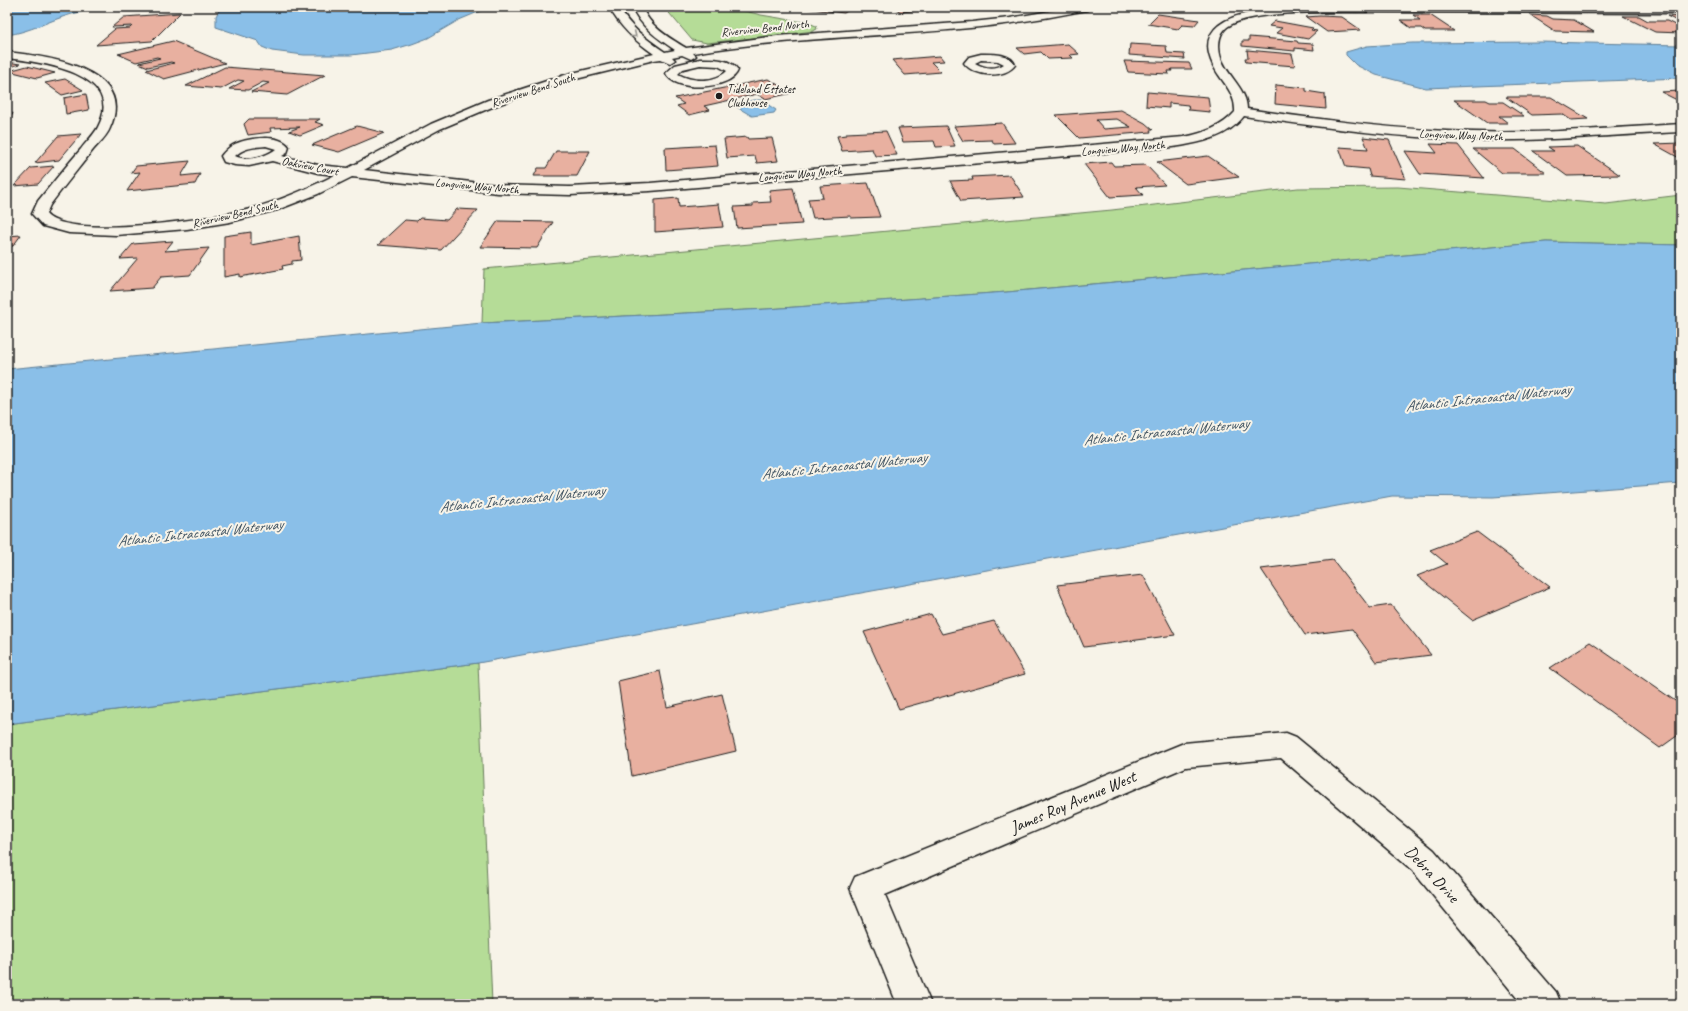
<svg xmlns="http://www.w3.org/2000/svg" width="1688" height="1011" viewBox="0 0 1688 1011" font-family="Caveat,sans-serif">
<rect width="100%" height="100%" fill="#f7f3e8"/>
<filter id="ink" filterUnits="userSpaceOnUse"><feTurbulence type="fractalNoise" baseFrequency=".025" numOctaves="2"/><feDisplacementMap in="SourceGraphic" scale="8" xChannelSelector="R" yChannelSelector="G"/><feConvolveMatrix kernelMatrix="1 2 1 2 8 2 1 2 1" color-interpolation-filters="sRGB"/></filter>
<g filter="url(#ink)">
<g fill="#b5dc97" stroke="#687c5a">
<polygon points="664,7 729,7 761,15 809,23 816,26 817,29 813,31 798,33 707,43 692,40"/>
<polygon points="1398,187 1606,204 1681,195 1681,245 1546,242 1007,292 767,309 482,323 484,269 1112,210 1298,188"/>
<polygon points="478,663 492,1004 7,1004 7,724"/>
</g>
<g fill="#8abfe8" stroke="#5e7e96">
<path d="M 7,7 L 137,7 C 115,8 93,8 72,14 C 50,20 30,32 7,35 Z"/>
<polygon points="221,7 490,7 459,20 428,38 412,44 392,50 351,55 304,55 272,51 262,47 258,41 216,27 216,16"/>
<polygon points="1540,42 1681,45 1681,78 1426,88 1376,75 1356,65 1346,55 1346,52 1367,46 1412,43"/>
<polygon points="755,100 761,100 776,110 774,113 752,116 735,106 737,103"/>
<polygon points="1546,242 1681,245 1681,483 1493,497 1392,496 478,663 7,724 7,369 482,323 767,309 1007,292"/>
</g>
<g fill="#e8b0a0" stroke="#1c1c1c" fill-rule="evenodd">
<polygon points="796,7 854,7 844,13"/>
<polygon points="893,7 930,7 933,9 901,12"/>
<polygon points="180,13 152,41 96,45 115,29 130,28 132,26 112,27 124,17"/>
<polygon points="1158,14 1199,20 1194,26 1182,25 1178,29 1148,24"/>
<polygon points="1413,15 1430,15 1454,31 1425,31 1421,28 1411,28 1400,20 1420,20"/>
<polygon points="1530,15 1547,16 1553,19 1574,20 1594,32 1555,31"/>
<polygon points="1320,16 1342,17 1361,30 1327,32 1306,17"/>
<polygon points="1623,16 1639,16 1648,21 1667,21 1681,28 1681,33 1655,32"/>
<polygon points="1667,16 1681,17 1681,23"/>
<polygon points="1275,21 1313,28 1311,30 1317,31 1308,39 1276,33 1282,28 1269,26"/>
<polygon points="1249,37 1297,41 1298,43 1313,44 1314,50 1295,48 1295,51 1242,46 1242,41 1249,41"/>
<polygon points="173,41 225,63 164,79 146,70 174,63 171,62 148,67 139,63 160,58 157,57 136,62 118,54"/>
<polygon points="1068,44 1079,54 1070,55 1073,58 1048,59 1041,52 1024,54 1017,48"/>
<polygon points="1130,44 1166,46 1167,53 1184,54 1185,59 1129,55"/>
<polygon points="1247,50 1292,54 1295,66 1246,62 1245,58 1248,58"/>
<polygon points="940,56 944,61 931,62 941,72 905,75 892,60"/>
<polygon points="1124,61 1189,63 1192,69 1171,69 1172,71 1168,71 1169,74 1128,72"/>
<polygon points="7,62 20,64 7,68"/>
<polygon points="27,66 55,73 37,78 9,71"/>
<polygon points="225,67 325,75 287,95 251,92 269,83 263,82 248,90 229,89 244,81 238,80 221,89 186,86"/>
<polygon points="65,79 83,90 62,95 45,83"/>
<polygon points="768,79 792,93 765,99 757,94 704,106 710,110 689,115 677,106 684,104 675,98"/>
<polygon points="1276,85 1306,88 1306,91 1325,94 1326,109 1275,104"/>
<polygon points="1681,91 1681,102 1661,92"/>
<polygon points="1147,92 1208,97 1210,112 1189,110 1188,105 1169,103 1169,108 1146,106"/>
<polygon points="86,94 89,110 66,114 64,98"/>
<polygon points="1506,97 1551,97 1588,119 1571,120 1562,114 1532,115"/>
<polygon points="1454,100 1486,100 1490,102 1503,102 1524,116 1499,116 1508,123 1487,123"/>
<path d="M 1121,110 L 1145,123 L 1153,130 L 1150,130 L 1151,132 L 1079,138 L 1056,115 ZM 1117,119 L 1131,127 L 1104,129 L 1096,120 Z"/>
<polygon points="13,113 7,127 7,114"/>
<polygon points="249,119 320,119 315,122 324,125 300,135 289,131 300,127 270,128 271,132 248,135 244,124"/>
<polygon points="1002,123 1015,143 994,144 992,140 963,141 954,126"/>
<polygon points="357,126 384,133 339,152 312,145"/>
<polygon points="946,126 955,146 936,147 934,141 903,142 898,128"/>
<polygon points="886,131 897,155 875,156 872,149 842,151 837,136 847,135 847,133"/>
<polygon points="81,134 59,160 35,163 58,136"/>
<polygon points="747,137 748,139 772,138 778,161 757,163 755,156 727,158 724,139"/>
<polygon points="1363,137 1389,140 1406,179 1370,176 1368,169 1346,167 1339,147 1368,149"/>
<polygon points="1681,143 1681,159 1654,144"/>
<polygon points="1430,144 1458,145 1484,178 1420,174 1405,151 1437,153"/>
<polygon points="715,145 718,166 666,170 665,148"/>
<polygon points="1577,146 1620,175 1567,176 1533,151 1554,151 1548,147"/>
<polygon points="1473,149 1515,149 1546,173 1502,173"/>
<polygon points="556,151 590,151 577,176 534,176 538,168 546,168"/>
<polygon points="1208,156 1239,177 1186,184 1157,162"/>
<polygon points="190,161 181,176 200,174 195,184 127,191 140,172 131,173 136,166"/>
<polygon points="1111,162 1114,166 1146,165 1165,185 1136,187 1143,195 1110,197 1084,164"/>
<polygon points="54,166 38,184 14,186 31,168"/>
<polygon points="1010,175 1024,197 961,201 950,181 973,180 972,177"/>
<polygon points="868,183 880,217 851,218 851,216 813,218 808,199 823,198 820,186"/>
<polygon points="793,188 802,224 737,228 734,207 753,206 753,203 771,202 769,190"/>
<polygon points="678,198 679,207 719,204 723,227 655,232 655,200"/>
<polygon points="457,209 478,210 441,250 378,245 405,220 417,221 420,218 447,220"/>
<polygon points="498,221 553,222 537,248 480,247"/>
<polygon points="251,232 251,245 299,236 301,260 292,261 292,264 282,266 283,269 240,277 240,274 224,277 224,236"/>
<polygon points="21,235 13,246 7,246 7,236"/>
<polygon points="173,241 165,251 209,248 190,275 161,277 152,288 110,291 138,258 120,259 133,244"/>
<polygon points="1477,532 1550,587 1472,620 1417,576 1447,564 1430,550"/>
<polygon points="1333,560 1370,608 1391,605 1431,655 1376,662 1352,629 1305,635 1261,569"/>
<polygon points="1143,575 1175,635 1084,647 1057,585"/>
<polygon points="931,614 942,634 994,621 1025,674 899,709 864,632"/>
<polygon points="1590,642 1681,705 1681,733 1660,748 1550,668"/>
<polygon points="660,671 667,707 722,694 736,751 632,776 618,681"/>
</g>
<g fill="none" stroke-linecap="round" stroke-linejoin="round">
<g stroke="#1c1c1c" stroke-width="3">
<g id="street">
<path d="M 609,7 L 619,7 C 629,27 646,39 665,52 L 675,50 C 657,38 641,27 632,7 L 642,7 C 650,27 668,37 686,48 L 777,36 L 972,22 L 1010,18 L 1073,7 L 1092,7 L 1087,10 C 1048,18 1010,24 970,28 C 878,37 785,38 693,53 L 696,56 L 691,59 L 682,55 L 672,57 L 675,60 L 670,63 L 661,59 L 654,60 L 576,79 L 536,91 L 497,105 L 440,129 L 364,170 L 498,185 L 570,187 L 650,183 L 1184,137 C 1204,133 1222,127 1235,112 C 1236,92 1221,82 1213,65 C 1187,10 1272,9 1305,7 L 1681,7 L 1681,13 L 1348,12 C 1322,12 1243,11 1225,29 C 1218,36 1218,49 1221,58 C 1227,76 1247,89 1247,109 C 1322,120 1397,130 1473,132 C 1542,134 1612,128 1681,124 L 1681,132 C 1612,135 1542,142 1473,140 C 1396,138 1320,127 1244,116 C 1227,138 1199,143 1173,147 L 650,191 L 570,195 L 498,193 L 352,177 L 318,194 L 277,210 L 230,222 L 187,229 L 116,235 L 69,233 L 43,226 L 32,214 L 38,201 C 52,184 66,166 81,149 C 86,142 94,135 98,127 C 126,73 41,62 7,58 L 7,52 C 45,56 137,68 110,128 C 107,136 99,143 93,150 C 79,168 64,186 50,205 L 46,214 C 68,241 217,218 250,209 C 279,201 307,189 335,175 L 318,173 L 272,161 L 249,166 L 235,165 L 224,162 L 221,156 C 225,151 228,148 233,145 C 245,138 280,133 289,147 L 287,153 L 282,156 L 318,165 L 348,168 L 431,124 L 488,100 L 568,74 L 654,54 C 635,41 620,27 609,7 ZM 266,146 L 276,149 C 265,157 248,162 235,156 C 243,148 254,147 266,146 Z"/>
<path d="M 981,54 C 992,54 1011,53 1015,65 C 1005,79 974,77 964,63 L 969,57 ZM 981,60 L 998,61 L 1004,64 C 995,70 984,68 975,63 Z"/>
<path d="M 700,59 C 713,59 730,58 738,70 C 732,90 673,93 666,73 L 675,65 ZM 700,65 L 718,66 L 727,71 C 715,83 692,82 678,74 L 683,69 Z"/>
<polygon points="1286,733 1296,737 1434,850 1556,992 1561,1004 1522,1004 1412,870 1281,758 1186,767 885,895 931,1004 897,1004 850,888 855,877 1184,743"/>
</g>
</g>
<use href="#street" fill="#f7f3e8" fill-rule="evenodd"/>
</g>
<defs><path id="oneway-chevron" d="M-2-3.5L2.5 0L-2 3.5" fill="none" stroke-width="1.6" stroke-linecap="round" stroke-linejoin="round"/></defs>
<use stroke="#94928c" href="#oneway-chevron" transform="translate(634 35) rotate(39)"/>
</g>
<circle fill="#1c1c1c" stroke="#f7f3e8" stroke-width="1.5" cx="719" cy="96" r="4"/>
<g text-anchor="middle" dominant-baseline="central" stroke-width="4" stroke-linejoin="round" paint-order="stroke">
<g font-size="12" fill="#1c1c1c" stroke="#f7f3e8">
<text transform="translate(765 28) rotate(-6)">Riverview Bend North</text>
<text transform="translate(533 90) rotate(-18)">Riverview Bend South</text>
<text transform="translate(1461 135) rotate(2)">Longview Way North</text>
<text transform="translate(1123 148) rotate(-5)">Longview Way North</text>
<text transform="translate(310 166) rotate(11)">Oakview Court</text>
<text transform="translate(800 174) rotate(-5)">Longview Way North</text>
<text transform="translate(477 186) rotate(5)">Longview Way North</text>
<text transform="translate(235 214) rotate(-13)">Riverview Bend South</text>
</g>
<g font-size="12" fill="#1c1c1c" stroke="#f7f3e8" text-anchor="start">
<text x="727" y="89">Tideland Estates<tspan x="727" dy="14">Clubhouse</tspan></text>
</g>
<g font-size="15" font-style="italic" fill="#425563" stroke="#f7f3e8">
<text transform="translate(1488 398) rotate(-6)">Atlantic Intracoastal Waterway</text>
<text transform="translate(1166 432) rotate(-6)">Atlantic Intracoastal Waterway</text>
<text transform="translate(844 466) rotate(-6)">Atlantic Intracoastal Waterway</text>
<text transform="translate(522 499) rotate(-6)">Atlantic Intracoastal Waterway</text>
<text transform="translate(200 533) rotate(-6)">Atlantic Intracoastal Waterway</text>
</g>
<g font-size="17" fill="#1c1c1c" stroke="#f7f3e8">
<text transform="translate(1073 802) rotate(-23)">James Roy Avenue West</text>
<text transform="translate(1432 874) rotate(47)">Debra Drive</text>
</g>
</g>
<rect width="1688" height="1011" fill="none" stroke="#f7f3e8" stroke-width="24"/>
<rect x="12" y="12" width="1664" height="987" fill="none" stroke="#1c1c1c" stroke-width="1.5" filter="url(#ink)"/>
</svg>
